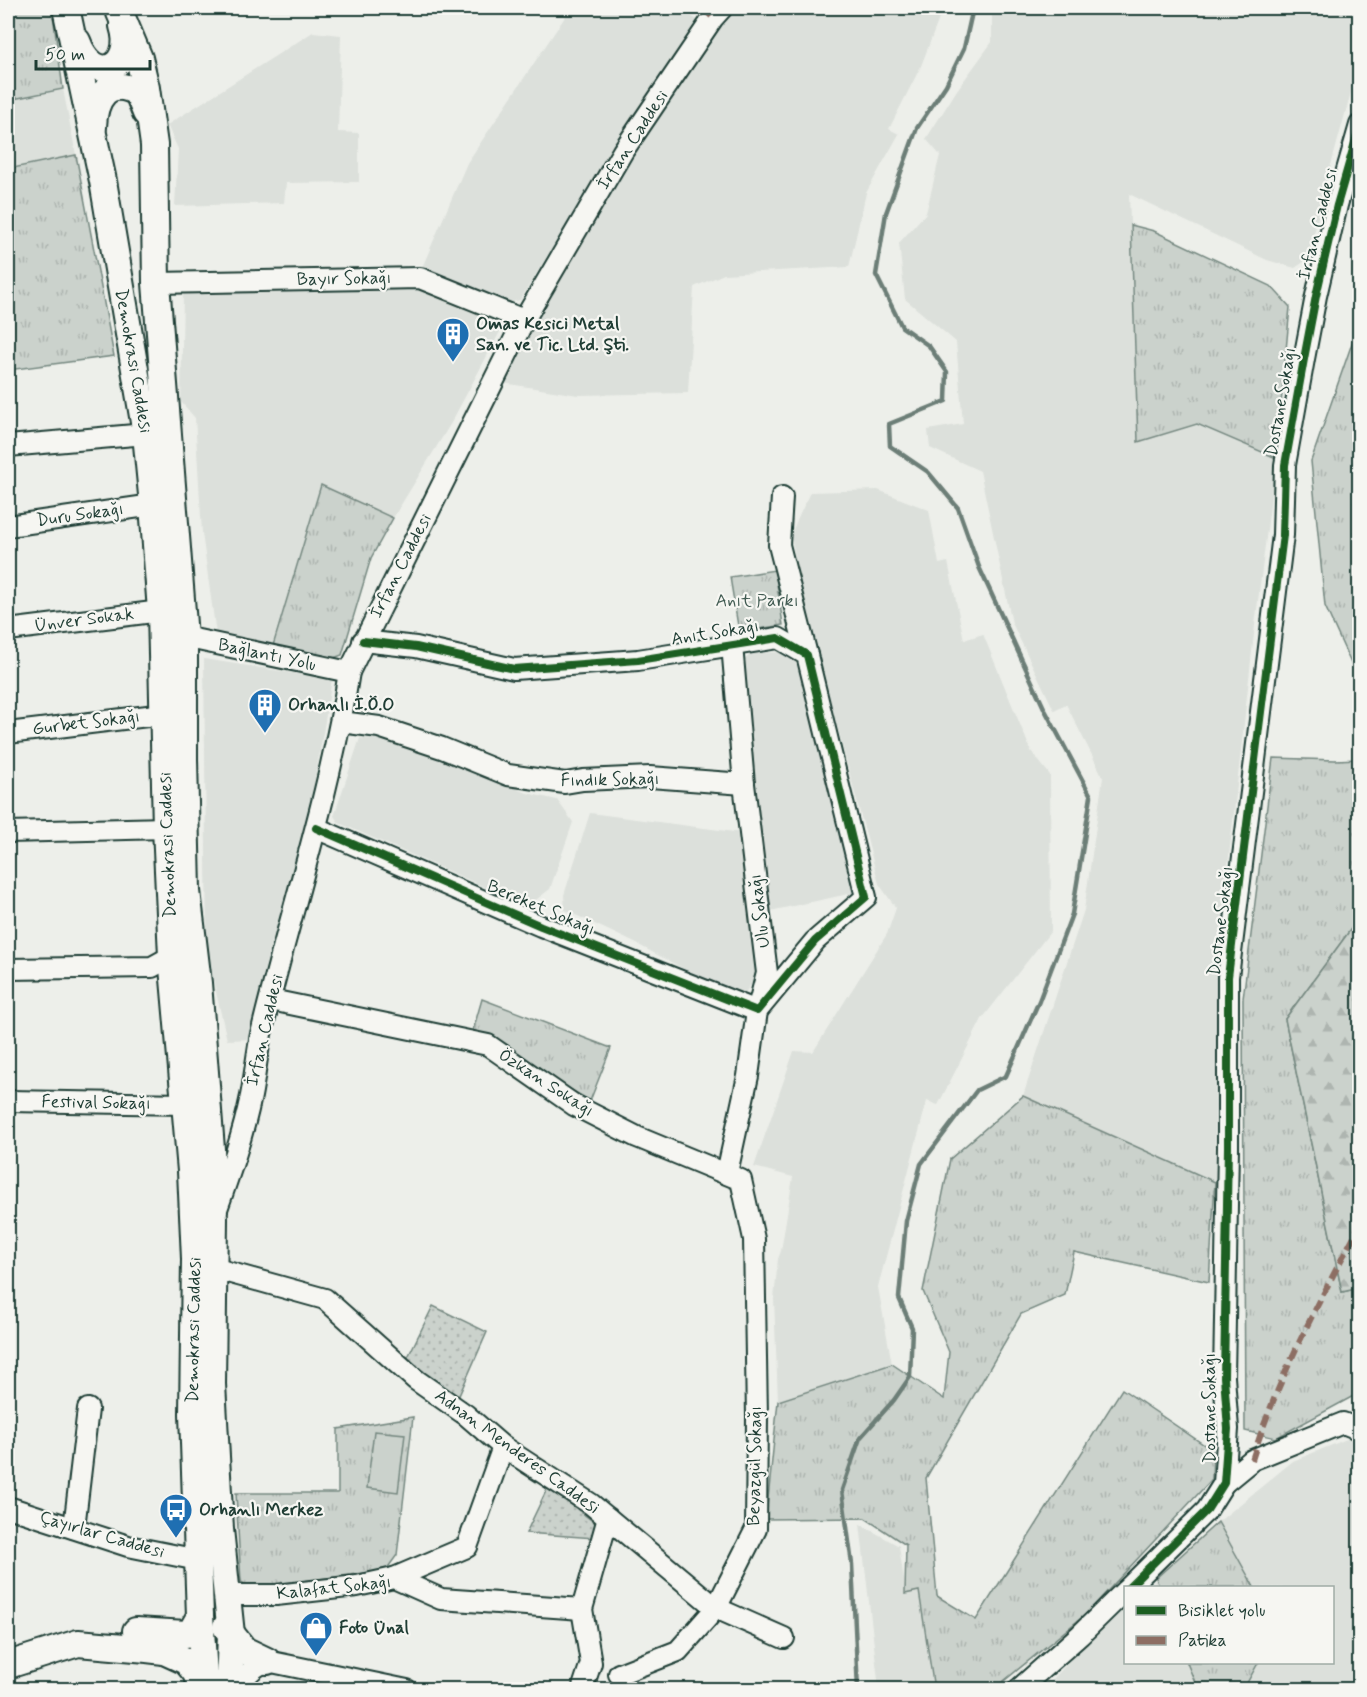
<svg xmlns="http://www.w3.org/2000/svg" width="1367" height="1697" viewBox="0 0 1367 1697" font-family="Mynerve,sans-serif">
<defs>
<pattern id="grass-tufts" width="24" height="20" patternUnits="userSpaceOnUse" patternTransform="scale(1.5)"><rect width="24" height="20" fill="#cbd2cc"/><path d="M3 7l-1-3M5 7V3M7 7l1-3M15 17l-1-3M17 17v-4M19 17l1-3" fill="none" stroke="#aeb5b0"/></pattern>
<pattern id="forest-firs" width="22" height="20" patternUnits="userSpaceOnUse" patternTransform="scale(1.5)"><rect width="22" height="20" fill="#cbd2cc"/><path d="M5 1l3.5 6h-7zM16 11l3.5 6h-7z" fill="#aeb5b0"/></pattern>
<pattern id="garden-dots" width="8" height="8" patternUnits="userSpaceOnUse" patternTransform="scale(1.5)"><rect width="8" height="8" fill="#cbd2cc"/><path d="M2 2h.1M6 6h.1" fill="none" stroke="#aeb5b0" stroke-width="1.8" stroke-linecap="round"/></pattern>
</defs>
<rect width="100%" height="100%" fill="#edefea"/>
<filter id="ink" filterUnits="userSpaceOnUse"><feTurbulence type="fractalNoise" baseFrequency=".0167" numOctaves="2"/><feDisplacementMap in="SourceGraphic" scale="12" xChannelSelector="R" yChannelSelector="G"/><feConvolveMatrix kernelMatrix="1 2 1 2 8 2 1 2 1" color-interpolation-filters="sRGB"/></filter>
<g filter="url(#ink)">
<g fill="#dce0db">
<polygon points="571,8 679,8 697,20 625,131 520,300 504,304 421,270 467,163"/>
<polygon points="734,8 943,8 921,66 889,129 899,134 866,193 849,267 724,274 694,287 688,393 578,395 503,383 561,272 629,160 708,38"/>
<polygon points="992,8 1359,8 1359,72 1353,85 1324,191 1308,259 1295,268 1267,260 1129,194 1138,442 1197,425 1276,458 1255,625 1217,964 1215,1182 1023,1096 1084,910 1103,777 1066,704 1054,710 1012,623 980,471 930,448 928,430 963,424 956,342 905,299 899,243 926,213 940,155 926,139 957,90 992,42"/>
<polygon points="313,32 341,35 338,132 359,133 359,182 286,183 284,203 175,206 178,149 167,125"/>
<polygon points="63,89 76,155 8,169 8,100"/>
<polygon points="412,286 497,319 502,328 451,423 393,518 321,485 271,648 216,634 202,533 195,418 181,402 183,293"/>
<polygon points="878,490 929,510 939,564 948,562 964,640 983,634 1031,751 1050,775 1051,931 982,1019 938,1105 927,1101 878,1287 892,1364 778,1401 774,1299 778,1259 781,1251 793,1177 754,1167 794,1051 813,1052 887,934 896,908 879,884 801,591 791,534 810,492"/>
<polygon points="782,652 798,661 825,760 853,893 770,911 751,780 739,665 752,653"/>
<polygon points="204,659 332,679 308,822 254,1039 227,1040 207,952"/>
<polygon points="360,738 399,741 527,793 557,800 573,822 550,889 528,906 339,823 334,816"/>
<polygon points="590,813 742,833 759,960 756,978 744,994 716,986 635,943 565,910 564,895"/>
<polygon points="1359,1434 1359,1689 1043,1690 1077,1653 1125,1608 1126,1662 1332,1662 1332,1588 1148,1587 1217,1523 1293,1461"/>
<polygon points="860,1524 899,1546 906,1594 919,1591 935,1689 879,1689"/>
</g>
<g fill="url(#grass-tufts)" stroke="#758880" stroke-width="1.5">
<polygon points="8,8 52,8 63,89 8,100"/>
<polygon points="76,155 114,356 8,370 8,169"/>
<polygon points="1131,225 1154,231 1271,286 1290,307 1276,458 1197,424 1138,442"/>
<polygon points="1359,323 1359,681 1325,606 1311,461"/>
<polygon points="321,485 393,518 371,558 342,655 331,659 272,649"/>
<polygon points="775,570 783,625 739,632 730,577"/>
<polygon points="1273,758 1335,760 1359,759 1359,918 1285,1019 1342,1292 1359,1288 1359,1393 1276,1438 1245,1431 1243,999"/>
<polygon points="482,999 611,1048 590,1101 486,1039 472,1034"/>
<polygon points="1023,1096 1215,1182 1209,1282 1074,1252 1065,1295 1021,1314 926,1478 937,1596 976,1620 1122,1389 1213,1451 1212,1479 1086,1614 994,1689 934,1689 919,1591 905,1594 906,1545 865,1518 766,1519 778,1401 892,1364 944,1399 949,1352 923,1291 950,1159"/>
<polygon points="413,1417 397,1555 386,1570 253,1588 241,1582 236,1493 338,1493 338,1429"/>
<polygon points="1218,1522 1254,1587 1159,1587 1156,1578"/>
<polygon points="1187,1663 1258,1663 1247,1683 1247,1690 1198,1689"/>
</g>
<polygon fill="url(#forest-firs)" stroke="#758880" stroke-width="1.5" points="1359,918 1360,1288 1342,1292 1285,1019"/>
<g fill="url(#garden-dots)" stroke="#758880" stroke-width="1.5">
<polygon points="433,1306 487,1332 457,1400 406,1361"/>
<polygon points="548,1487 599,1526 595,1538 526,1533"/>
</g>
<polygon fill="#cbd2cc" stroke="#758880" stroke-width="1.5" points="374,1431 405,1434 398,1492 367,1488"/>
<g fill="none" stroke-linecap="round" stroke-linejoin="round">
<polyline stroke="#6c7e77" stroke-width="4.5" points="858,1690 852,1564 842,1490 860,1438 894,1400 910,1377 912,1328 899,1298 906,1221 921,1164 977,1090 1006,1076 1039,1001 1072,914 1091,796 1045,710 979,567 958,508 928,472 890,446 889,424 946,401 947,372 929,346 902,327 876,275 886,213 917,128 946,85 964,48 973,8"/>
<g stroke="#1f3d34" stroke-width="24">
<g id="minor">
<polyline points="156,283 420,278 524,320"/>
<polyline points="8,446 146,434"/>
<polyline points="782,497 779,545 807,655"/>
<polyline points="8,526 153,505"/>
<polyline points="8,630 161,611"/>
<polyline points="184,637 349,672"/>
<polyline points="341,722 379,727 442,748 508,775 565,783 583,780 650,777 744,784"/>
<polyline points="8,733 164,714"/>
<polyline points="316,828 541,926 757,1011 815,941 866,897 807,655 778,638 638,660 514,669 416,647 363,641"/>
<polyline points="8,832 166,828"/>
<polyline points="8,969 152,967 172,956"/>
<polyline points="271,1000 488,1045 574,1105 637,1137 741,1180 754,1239 757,1417 756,1529 716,1608 678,1651 619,1674"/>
<polyline points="8,1101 185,1104"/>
<polyline points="727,1173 748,1076 757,1011 767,973 744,784 732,645"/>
<path d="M 217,1209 C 230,1172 243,1135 251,1096 C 255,1076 257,1054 261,1034 C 290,913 330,795 349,672 L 524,320 L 623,151 L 713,18 L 722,8"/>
<polyline points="213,1268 325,1299 416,1380 466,1415 503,1447 591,1504 716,1608 784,1638"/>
<polyline points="1224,1483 1252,1460 1343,1423 1360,1430"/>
<polyline points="8,1507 128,1546 198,1560"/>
<polyline points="74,1528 88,1409"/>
<polyline points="394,1578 467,1547 503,1447"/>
<polyline points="1128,1588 1207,1510 1224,1483 1228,1429 1224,1377 1228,1147 1228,977 1283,535 1285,465 1304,359 1316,296 1337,205 1360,125"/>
<polyline points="225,1595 276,1595 357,1586 394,1578 441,1599 582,1609"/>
<path d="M 237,1690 C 245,1675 252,1668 267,1661 L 407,1690"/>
<polyline points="582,1690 591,1663 582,1609 608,1518"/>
<polyline points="1018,1690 1080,1635 1126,1590"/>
</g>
</g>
<g stroke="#1f3d34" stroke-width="30">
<g id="major">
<polyline points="66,8 103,181 146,434 153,505 161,611 166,828 172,956 191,1171 195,1259 193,1414 200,1616 205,1690"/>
<polyline points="118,8 139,58 146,88 154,145 156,283 184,637 184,759 187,891 198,983 211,1149 214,1219 212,1384 220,1529 231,1634 229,1690"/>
<path d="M 77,41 C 95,90 136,66 123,26"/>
<path d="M 93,127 C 94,98 108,75 138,93 L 146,113"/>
<polyline points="226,1627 244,1650 267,1661"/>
<polyline points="136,1631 186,1634 191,1632 200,1616"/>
<polyline points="8,1665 78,1643 147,1649 164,1651 186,1661 196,1673 201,1688"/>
</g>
</g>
<use href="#minor" stroke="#f6f6f2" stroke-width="20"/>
<use href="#major" stroke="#f6f6f2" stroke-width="26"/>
<g stroke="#8d6e63" stroke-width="6" stroke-dasharray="12 6" stroke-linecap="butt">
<polyline points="703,8 713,18"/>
<path d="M 1252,1460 C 1278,1377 1319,1301 1360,1225"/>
</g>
<g stroke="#f6f6f2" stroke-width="11">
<g id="cycleway">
<polyline points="316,828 541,926 757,1011 815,941 866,897 807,655 778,638 638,660 514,669 416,647 363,641"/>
<polyline points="1128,1588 1207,1510 1224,1483 1228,1429 1224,1377 1228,1147 1228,977 1283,535 1285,465 1304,359 1316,296 1337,205 1360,125"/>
</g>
</g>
<use href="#cycleway" stroke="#1b5e20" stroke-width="8"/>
</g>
</g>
<defs>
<g id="building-pin" transform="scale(1.725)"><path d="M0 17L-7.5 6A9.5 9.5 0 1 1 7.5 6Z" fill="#1f6fb2" stroke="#f6f6f2"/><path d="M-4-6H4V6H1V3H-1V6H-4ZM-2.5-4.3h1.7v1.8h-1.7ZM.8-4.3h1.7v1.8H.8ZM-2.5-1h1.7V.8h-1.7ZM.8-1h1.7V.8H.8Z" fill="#fff"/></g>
<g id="bus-pin" transform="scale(1.725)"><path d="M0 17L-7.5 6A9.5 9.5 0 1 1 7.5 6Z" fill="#1f6fb2" stroke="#f6f6f2"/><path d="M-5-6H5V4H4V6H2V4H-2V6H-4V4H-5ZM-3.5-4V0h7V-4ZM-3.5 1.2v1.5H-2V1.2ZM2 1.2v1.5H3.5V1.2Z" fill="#fff"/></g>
<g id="shop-pin" transform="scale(1.725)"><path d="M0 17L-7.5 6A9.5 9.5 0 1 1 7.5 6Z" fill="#1f6fb2" stroke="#f6f6f2"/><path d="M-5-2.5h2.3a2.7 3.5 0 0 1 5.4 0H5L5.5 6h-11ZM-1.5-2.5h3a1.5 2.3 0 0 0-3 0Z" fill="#fff"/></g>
</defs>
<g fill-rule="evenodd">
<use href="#building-pin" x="453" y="334"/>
<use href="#building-pin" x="265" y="705"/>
<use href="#bus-pin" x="176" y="1510"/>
<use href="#shop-pin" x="316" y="1628"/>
</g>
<g text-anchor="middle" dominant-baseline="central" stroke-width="4.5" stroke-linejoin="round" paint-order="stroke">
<g font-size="18" fill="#1f3d34" stroke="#f6f6f2">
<text transform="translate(633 140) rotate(-57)">İrfan Caddesi</text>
<text transform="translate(1318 224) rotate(-76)">İrfan Caddesi</text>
<text transform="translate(344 279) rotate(-1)">Bayır Sokağı</text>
<text transform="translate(133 361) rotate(80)">Demokrasi Caddesi</text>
<text transform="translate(1281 402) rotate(-80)">Dostane Sokağı</text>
<text transform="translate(80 515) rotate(-8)">Duru Sokağı</text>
<text transform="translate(401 566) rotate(-63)">İrfan Caddesi</text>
<text transform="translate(84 620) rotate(-7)">Ünver Sokak</text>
<text transform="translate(715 633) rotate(-9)">Anıt Sokağı</text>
<text transform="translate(267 655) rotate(12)">Bağlantı Yolu</text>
<text transform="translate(86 723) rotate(-7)">Gurbet Sokağı</text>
<text transform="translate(610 780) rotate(-1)">Fındık Sokağı</text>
<text transform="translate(168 845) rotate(-92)">Demokrasi Caddesi</text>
<text transform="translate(541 908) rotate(23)">Bereket Sokağı</text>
<text transform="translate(760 911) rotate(-97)">Ulu Sokağı</text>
<text transform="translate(1221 921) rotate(-83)">Dostane Sokağı</text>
<text transform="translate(265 1030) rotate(-77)">İrfan Caddesi</text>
<text transform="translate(546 1083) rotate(33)">Özkan Sokağı</text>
<text transform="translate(96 1103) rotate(1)">Festival Sokağı</text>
<text transform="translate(194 1330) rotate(-89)">Demokrasi Caddesi</text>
<text transform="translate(1210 1408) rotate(-90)">Dostane Sokağı</text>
<text transform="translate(517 1452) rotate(36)">Adnan Menderes Caddesi</text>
<text transform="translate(755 1466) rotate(-89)">Beyazgül Sokağı</text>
<text transform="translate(102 1535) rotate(16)">Çayırlar Caddesi</text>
<text transform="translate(334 1588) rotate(-6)">Kalafat Sokağı</text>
</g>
<g font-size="18" font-weight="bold" fill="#1f3d34" stroke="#f6f6f2" text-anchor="start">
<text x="476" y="324">Omas Kesici Metal<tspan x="476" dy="21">San. ve Tic. Ltd. Şti.</tspan></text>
<text x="288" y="705">Orhanlı İ.Ö.O</text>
<text x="199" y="1510">Orhanlı Merkez</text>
<text x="339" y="1628">Foto Ünal</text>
</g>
<g font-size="18" fill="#415b52" stroke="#f6f6f2">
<text x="757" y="601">Anıt Parkı</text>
</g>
</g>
<rect width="1367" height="1697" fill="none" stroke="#f6f6f2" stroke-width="30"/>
<rect x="15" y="15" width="1337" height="1667" fill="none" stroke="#1f3d34" stroke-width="2" filter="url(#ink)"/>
<rect x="1124" y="1586" width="210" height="78" fill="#f6f6f2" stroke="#a0aca6" stroke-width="1.5"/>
<rect x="1136" y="1606" width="30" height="9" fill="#1b5e20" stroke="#a0aca6" stroke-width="1.5"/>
<text x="1178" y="1616" font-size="18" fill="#1f3d34">Bisiklet yolu</text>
<rect x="1136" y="1636" width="30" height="9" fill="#8d6e63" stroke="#a0aca6" stroke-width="1.5"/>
<text x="1178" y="1646" font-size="18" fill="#1f3d34">Patika</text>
<path d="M36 60v9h114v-9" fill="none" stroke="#1f3d34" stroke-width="3"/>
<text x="45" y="60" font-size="18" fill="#1f3d34" stroke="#f6f6f2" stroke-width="4.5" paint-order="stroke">50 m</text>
</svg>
